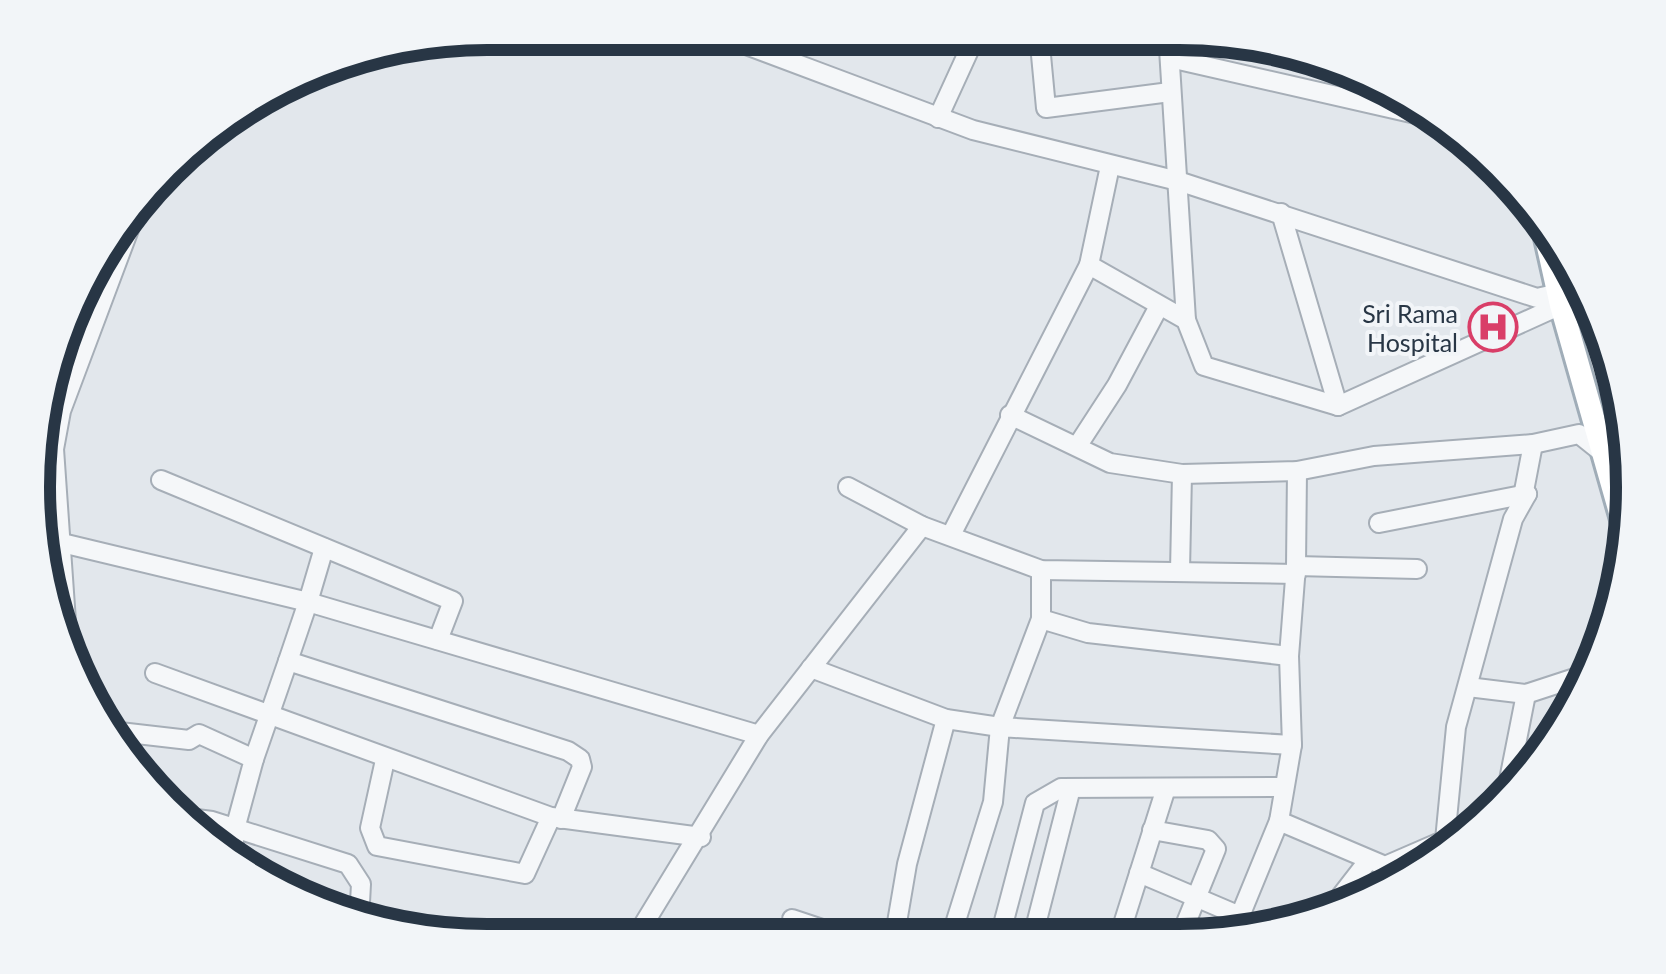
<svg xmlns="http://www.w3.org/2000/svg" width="1666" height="974" viewBox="0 0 1666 974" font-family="Lato,sans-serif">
<rect width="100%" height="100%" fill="#e2e7ec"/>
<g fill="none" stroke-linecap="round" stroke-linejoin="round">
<g stroke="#a6aeb7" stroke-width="22">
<g id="minor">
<polyline points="714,33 973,130 1178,181 1537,298 1559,293"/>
<polyline points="1168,33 1186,320"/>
<polyline points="1039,34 1046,108 1170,92"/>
<polyline points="1170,58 1442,120"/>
<polyline points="938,118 971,46 1040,33"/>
<polyline points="1110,166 1089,265 1186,320 1204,366 1338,406 1561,305 1585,302"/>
<polyline points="1281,213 1338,406"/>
<polyline points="1010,415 1110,463 1182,474 1297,471 1374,456 1533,444 1579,434 1604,454"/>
<polyline points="1078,445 1117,385 1158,308"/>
<polyline points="1297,471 1296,566 1289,656 1292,745 1279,821 1385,866 1445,840 1456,727 1513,519 1527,494 1524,491 1533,444"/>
<polyline points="161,480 453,601 438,640"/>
<polyline points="848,487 922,526 1041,570 1296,574"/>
<polyline points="1379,523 1527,494"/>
<polyline points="951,535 1089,265"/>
<polyline points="62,543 308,602 324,548"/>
<polyline points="1296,566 1417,569"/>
<polyline points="1180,571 1182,474"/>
<polyline points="1041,619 1088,633 1289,656"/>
<polyline points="288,661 308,602 759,735"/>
<polyline points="69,664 54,449 61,411 139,203"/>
<polyline points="811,668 946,719 1000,727 1041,619 1041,570"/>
<polyline points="155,673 551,817 701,837"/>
<polyline points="1468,687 1526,694 1584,675"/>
<polyline points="111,731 189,740 199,734 254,759 235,829 232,863"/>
<polyline points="254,759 288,661 568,751 580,759 582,767 561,819"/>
<polyline points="385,760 370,828 377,846 525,874 551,817"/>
<polyline points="1508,785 1526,694"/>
<polyline points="181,817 212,821 348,864 361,884 359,921"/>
<polyline points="1152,830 1208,840 1216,849 1179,940"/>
<polyline points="1139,873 1240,916"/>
<polyline points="1337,901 1368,861"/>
<polyline points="792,919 855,940"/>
<polyline points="1233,933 1279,821"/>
<polyline points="432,936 469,940"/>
<polyline points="634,940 759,735 922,526"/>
<polyline points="894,940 907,864 946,719"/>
<polyline points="950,940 993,802 1000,727 1292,745"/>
<polyline points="999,940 1035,803 1061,788 1284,787"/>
<polyline points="1032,940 1071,788"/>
<polyline points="1118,940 1166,788"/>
</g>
</g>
<g stroke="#a0adb8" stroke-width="28">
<g id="major">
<polyline points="1542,220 1561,305 1625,530"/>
<polyline points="1586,305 1625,438"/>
</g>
</g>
<use href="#minor" stroke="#f5f7f9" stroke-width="18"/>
<use href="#major" stroke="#fff" stroke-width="22"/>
</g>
<defs>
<g id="hospital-ring" transform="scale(2.5)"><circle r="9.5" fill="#f2f5f8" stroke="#d93e68" stroke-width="1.5"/><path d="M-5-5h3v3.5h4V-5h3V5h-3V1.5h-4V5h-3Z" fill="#d93e68"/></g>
</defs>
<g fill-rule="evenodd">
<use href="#hospital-ring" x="1493" y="327"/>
</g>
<g text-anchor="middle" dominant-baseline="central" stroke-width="8" stroke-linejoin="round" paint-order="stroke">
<g font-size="25" fill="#283645" stroke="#f2f5f8" text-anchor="end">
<text x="1458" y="313">Sri Rama<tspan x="1458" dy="29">Hospital</tspan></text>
</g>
</g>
<path d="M0 0H1666V974H0ZM487 50H1179A437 437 0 0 1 1616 487V487A437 437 0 0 1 1179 924H487A437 437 0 0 1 50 487V487A437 437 0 0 1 487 50Z" fill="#f2f5f8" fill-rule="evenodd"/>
<path fill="none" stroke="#283645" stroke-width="12" d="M487 50H1179A437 437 0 0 1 1616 487V487A437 437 0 0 1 1179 924H487A437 437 0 0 1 50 487V487A437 437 0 0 1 487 50Z"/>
</svg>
